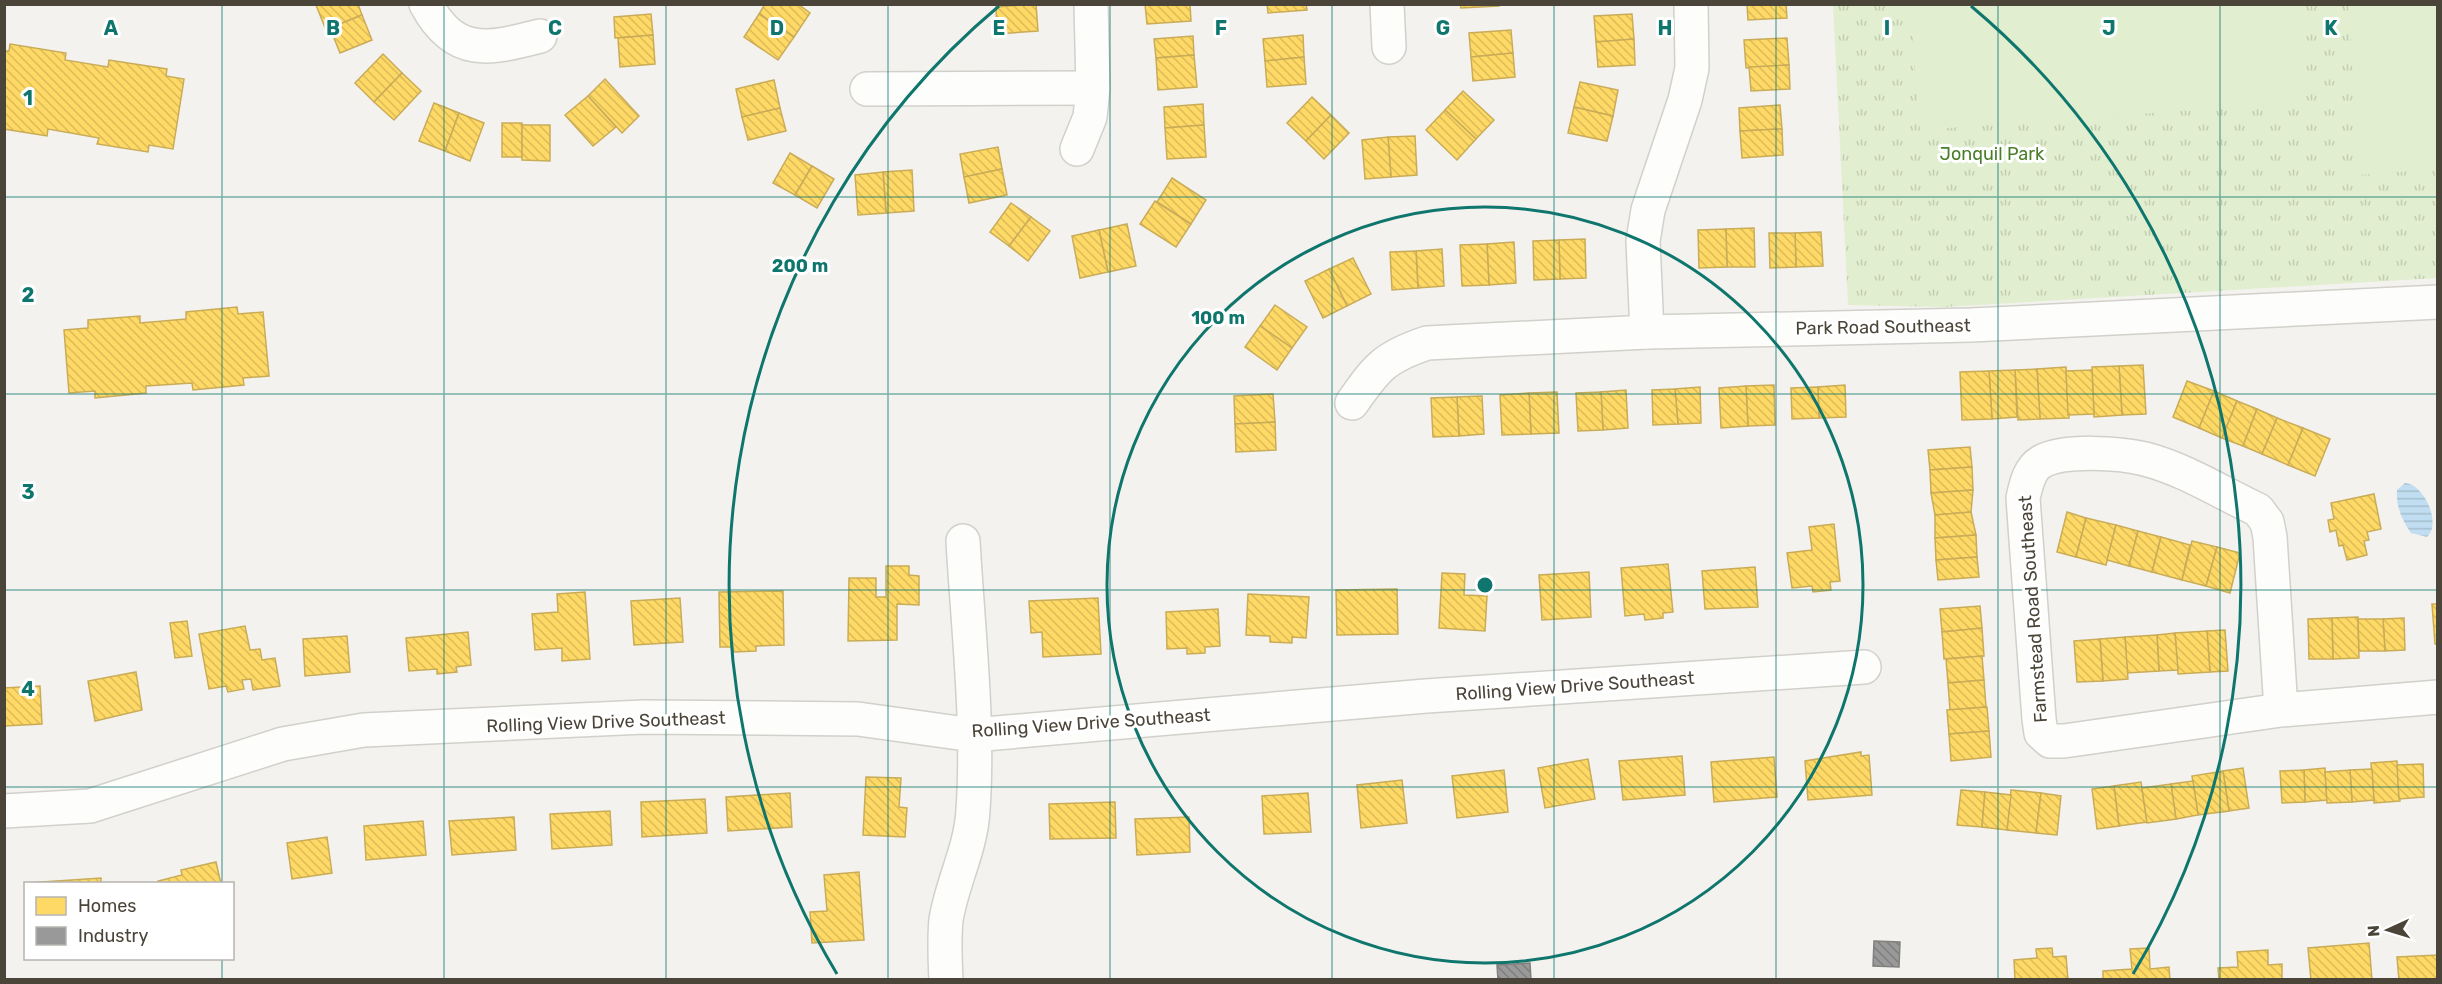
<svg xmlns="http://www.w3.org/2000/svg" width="2442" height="984" viewBox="0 0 2442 984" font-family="Rubik,sans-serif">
<defs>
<pattern id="park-tufts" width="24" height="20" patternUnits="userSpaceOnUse" patternTransform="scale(1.5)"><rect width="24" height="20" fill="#e1eecf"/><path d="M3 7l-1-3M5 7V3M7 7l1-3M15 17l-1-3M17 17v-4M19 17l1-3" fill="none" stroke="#c3cdb2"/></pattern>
<pattern id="water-rules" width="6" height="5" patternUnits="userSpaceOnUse" patternTransform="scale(1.5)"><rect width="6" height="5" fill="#c0ddf1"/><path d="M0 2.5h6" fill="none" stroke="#a6bfcf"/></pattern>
<pattern id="homes-back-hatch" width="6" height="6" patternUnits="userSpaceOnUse" patternTransform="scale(1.5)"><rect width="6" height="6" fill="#ffd966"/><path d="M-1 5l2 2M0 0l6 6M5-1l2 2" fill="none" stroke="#dcbb59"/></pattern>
<pattern id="industry-back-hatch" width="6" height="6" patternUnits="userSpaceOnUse" patternTransform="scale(1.5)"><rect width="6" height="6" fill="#999"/><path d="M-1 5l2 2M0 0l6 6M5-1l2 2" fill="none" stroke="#7f7e7e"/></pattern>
</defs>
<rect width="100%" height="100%" fill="#f4f2ee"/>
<polygon fill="url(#park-tufts)" points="1833,5 2437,5 2437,278 1944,307 1848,305"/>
<g fill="#e1eecf">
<polygon points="1910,5 2298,5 2305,102 1920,130"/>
<polygon points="2348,5 2437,5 2437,169 2360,175"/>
</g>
<path fill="url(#water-rules)" d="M 2405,483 C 2424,484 2442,524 2427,537 L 2411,533 C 2402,520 2396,507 2397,490 Z"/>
<g fill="url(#homes-back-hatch)" stroke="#c9ac58" stroke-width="1.5">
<polygon points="358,4 362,15 326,30 316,5"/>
<polygon points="765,4 798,4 810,13 794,37 759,14"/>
<polygon points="1036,4 1038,31 997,34 996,7"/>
<polygon points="1145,4 1190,4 1191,21 1147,24"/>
<polygon points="1267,4 1306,4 1307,10 1268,13"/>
<polygon points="1460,4 1499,4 1499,6 1461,8"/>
<polygon points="1747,4 1786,4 1787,18 1748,20"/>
<polygon points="651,14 653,35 615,38 614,17"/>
<polygon points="759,14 794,37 778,60 744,37"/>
<polygon points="1632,14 1634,39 1596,42 1594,16"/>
<polygon points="362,15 372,40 340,53 330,28"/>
<polygon points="1511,30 1513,53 1471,57 1469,33"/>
<polygon points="653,35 655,64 620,67 618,38"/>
<polygon points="1303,35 1304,57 1265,61 1263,39"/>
<polygon points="1193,36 1194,55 1156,58 1154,39"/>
<polygon points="1787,38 1789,65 1746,68 1744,40"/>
<polygon points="1634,39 1635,65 1598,67 1596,42"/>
<polygon points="10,44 66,53 65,60 108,67 109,60 167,69 166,76 184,79 173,149 149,145 148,152 97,144 99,138 71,133 48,129 47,136 4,129 4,51 9,51"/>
<polygon points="1513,53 1515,77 1473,81 1471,57"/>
<polygon points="383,54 402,73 374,102 355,83"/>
<polygon points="1194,55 1197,87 1158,90 1156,58"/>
<polygon points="1304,57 1306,84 1267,87 1265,61"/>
<polygon points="1789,65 1790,89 1751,91 1749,67"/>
<polygon points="402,73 421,91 394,120 374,102"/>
<polygon points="605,79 639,116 622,133 588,96"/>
<polygon points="774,80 780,108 742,117 736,89"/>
<polygon points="1580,82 1618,90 1613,116 1574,107"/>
<polygon points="1463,91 1494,120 1476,139 1445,110"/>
<polygon points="588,96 616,127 593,146 565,115"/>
<polygon points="1312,97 1331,115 1306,141 1287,123"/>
<polygon points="434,103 459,113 445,151 419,141"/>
<polygon points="1203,104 1204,125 1165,128 1164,107"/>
<polygon points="1780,105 1782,129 1740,131 1739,108"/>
<polygon points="1574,107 1613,116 1607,141 1568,133"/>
<polygon points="780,108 786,131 748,140 742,117"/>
<polygon points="1445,110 1476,139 1457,160 1426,130"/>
<polygon points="459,113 484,123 470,161 445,151"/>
<polygon points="1331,115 1349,133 1324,159 1306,141"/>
<rect x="502" y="123" width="20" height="34"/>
<polygon points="522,125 550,125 550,161 522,160"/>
<polygon points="1204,125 1206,157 1167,159 1165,128"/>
<polygon points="1782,129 1783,155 1742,158 1740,131"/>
<polygon points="1415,136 1417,175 1391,177 1388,137"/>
<polygon points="1388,137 1391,177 1365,179 1362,140"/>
<polygon points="998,147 1002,169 964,177 960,154"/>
<polygon points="790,153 812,166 795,195 773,183"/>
<polygon points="812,166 834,179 817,208 795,195"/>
<polygon points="1002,169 1007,195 969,203 964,177"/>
<polygon points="912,170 914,211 886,213 883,172"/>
<polygon points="883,172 886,213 858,215 855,175"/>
<polygon points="1172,178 1206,200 1191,224 1157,202"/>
<polygon points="1155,201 1191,224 1176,247 1140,224"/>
<polygon points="1011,203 1031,217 1009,246 990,232"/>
<polygon points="1031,217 1050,231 1028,261 1009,246"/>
<polygon points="1127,224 1136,266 1108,272 1099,230"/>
<polygon points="1754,228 1755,267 1727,267 1726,229"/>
<polygon points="1726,229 1727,267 1699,268 1698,230"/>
<polygon points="1099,230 1108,272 1080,278 1072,236"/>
<polygon points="1821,232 1823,266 1796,267 1795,233"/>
<polygon points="1769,233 1795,233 1796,267 1770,268"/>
<polygon points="1585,239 1586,278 1560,279 1559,240"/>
<polygon points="1559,240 1560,279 1534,280 1533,241"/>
<polygon points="1514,242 1516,283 1489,285 1487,244"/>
<polygon points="1487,244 1489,285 1462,286 1460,245"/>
<polygon points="1442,249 1444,286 1418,288 1416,251"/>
<polygon points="1416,251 1418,288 1392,290 1390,252"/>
<polygon points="1353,258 1371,294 1347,306 1329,269"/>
<polygon points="1329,269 1347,306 1323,318 1305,281"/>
<polygon points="1275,305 1307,327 1292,348 1260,326"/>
<polygon points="237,307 238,314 263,312 269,376 243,378 244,385 193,390 192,383 146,386 146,393 95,398 95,391 69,393 64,330 88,328 88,320 140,316 140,323 186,319 186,312"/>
<polygon points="1260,326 1292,348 1277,370 1245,347"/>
<polygon points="2143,365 2146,414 2122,415 2119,366"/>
<polygon points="2119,366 2122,415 2094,417 2092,367"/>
<polygon points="2066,367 2069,418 2040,419 2037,369"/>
<polygon points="2037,369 2040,419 2018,420 2015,370"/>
<polygon points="2015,370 2017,417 1992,419 1989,371"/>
<polygon points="2092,370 2094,414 2068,415 2066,371"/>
<polygon points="1989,371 1992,419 1962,420 1960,372"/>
<polygon points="2187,381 2214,391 2199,428 2173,417"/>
<polygon points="1774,385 1775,425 1748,426 1746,386"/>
<polygon points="1845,385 1846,417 1819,418 1818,387"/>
<polygon points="1746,386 1748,426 1721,428 1719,388"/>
<polygon points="1700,387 1701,423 1678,424 1675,389"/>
<polygon points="1818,387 1819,418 1792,419 1791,388"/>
<polygon points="1675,389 1678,424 1653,425 1652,390"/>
<polygon points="1626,390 1628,428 1603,430 1601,392"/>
<polygon points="2214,391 2237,401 2222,438 2199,428"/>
<polygon points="1557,392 1559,433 1531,434 1529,393"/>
<polygon points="1601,392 1603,430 1578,431 1576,393"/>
<polygon points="1529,393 1531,434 1502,435 1500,395"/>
<polygon points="1273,394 1275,422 1235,424 1234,396"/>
<polygon points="1482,396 1484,434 1459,436 1457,397"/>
<polygon points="1457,397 1459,436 1433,437 1431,398"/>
<polygon points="2237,401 2257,409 2243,446 2222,438"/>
<polygon points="2257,409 2277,418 2262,454 2243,446"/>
<polygon points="2277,418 2303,428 2288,465 2262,454"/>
<polygon points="1275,422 1276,450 1236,452 1235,424"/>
<polygon points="2303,428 2330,439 2315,476 2288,465"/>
<polygon points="1970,447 1972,467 1930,470 1928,450"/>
<polygon points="1972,467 1973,490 1931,493 1930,470"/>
<polygon points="1973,490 1971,512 1935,515 1931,493"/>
<polygon points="2374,494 2381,529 2367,532 2369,540 2364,541 2367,555 2347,560 2343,545 2339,546 2336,530 2330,532 2328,520 2334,519 2331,503"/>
<polygon points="1971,512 1976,535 1935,538 1935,515"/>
<polygon points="2067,512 2086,518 2076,557 2057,552"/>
<polygon points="2086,518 2116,525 2106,565 2076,557"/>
<polygon points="1834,524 1840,581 1830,582 1831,590 1813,592 1812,586 1792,588 1787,553 1812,550 1809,527"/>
<polygon points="2116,525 2138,531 2129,566 2107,560"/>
<polygon points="2138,531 2161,537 2152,572 2129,566"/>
<polygon points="1976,535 1977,557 1936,560 1935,538"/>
<polygon points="2161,537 2190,545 2182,580 2152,572"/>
<polygon points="2192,541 2217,547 2206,586 2182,580"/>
<polygon points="2217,547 2240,553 2230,593 2206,586"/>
<polygon points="1977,557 1979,577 1938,580 1936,560"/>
<polygon points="1668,564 1673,612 1663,613 1663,618 1645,620 1644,614 1625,616 1621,568"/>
<polygon points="886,566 909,566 909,575 919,576 919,605 897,604 897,640 848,641 849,578 876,578 876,597 886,597"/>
<polygon points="1755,567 1758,607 1705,609 1702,571"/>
<polygon points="1589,572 1591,617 1542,620 1539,575"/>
<polygon points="1442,573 1465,574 1464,595 1487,596 1485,631 1439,628"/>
<polygon points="1397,589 1398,634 1337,635 1336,590"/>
<polygon points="783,591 784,645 756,646 756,651 734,652 733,647 720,647 719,592"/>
<polygon points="585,592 590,659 562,661 562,648 535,650 532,614 558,612 557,594"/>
<polygon points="1248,594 1309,597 1306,638 1292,637 1292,643 1270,642 1270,636 1246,635"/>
<polygon points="680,598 683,642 634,645 631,601"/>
<polygon points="1098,598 1101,654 1043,657 1042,632 1031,633 1029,601"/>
<polygon points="2432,604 2438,604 2438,644 2435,644"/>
<polygon points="1980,606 1982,628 1942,632 1940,609"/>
<polygon points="1218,609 1220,646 1205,647 1205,653 1187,654 1187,648 1167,649 1166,612"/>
<polygon points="2358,617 2359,658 2333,659 2332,618"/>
<polygon points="2332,618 2333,659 2309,659 2308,619"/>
<polygon points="2404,618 2405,650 2385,651 2383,619"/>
<polygon points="2358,619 2383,619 2385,651 2359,651"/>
<polygon points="187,621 192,656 175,658 170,623"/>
<polygon points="245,626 250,650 260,649 262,660 275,658 280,686 253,690 251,679 242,680 244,689 228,692 226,686 209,689 199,634"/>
<polygon points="1982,628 1984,656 1944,659 1942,632"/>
<polygon points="2225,630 2228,671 2210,672 2207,631"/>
<polygon points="2207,631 2210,672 2178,674 2175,633"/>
<polygon points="468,632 471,665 456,667 457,672 437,674 437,669 409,671 406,638"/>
<polygon points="2175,633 2178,670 2159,671 2157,635"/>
<polygon points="2157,635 2159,671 2127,673 2125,637"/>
<polygon points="347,636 350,672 305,676 303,639"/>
<polygon points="2125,637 2128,679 2103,681 2100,639"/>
<polygon points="2100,639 2103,681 2077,682 2074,641"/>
<polygon points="1982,656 1984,680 1948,683 1946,659"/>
<polygon points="136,672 142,710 95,721 88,681"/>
<polygon points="1984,680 1986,707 1950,710 1948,683"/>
<polygon points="40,686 42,724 4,726 4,688"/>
<polygon points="1987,707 1989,731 1949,734 1947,710"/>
<polygon points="1989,731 1991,757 1951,761 1949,734"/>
<polygon points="1861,752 1861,756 1869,755 1872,795 1808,800 1805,761"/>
<polygon points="1682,756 1685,795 1623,800 1619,761"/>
<polygon points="1774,757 1777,797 1714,802 1711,762"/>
<polygon points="1588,759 1595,799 1545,808 1538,768"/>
<polygon points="2397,761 2400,801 2374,803 2371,763"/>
<polygon points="2423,764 2424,797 2399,799 2397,765"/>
<polygon points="2243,768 2249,808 2229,811 2223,771"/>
<polygon points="2325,768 2327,800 2305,802 2304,770"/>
<polygon points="2372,769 2374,800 2352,802 2350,770"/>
<polygon points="1504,770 1508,812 1457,818 1452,776"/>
<polygon points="2304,770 2305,802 2282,803 2280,771"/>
<polygon points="2350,770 2352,802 2327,803 2325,772"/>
<polygon points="2223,771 2229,811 2198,815 2192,776"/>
<polygon points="866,777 901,778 899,807 907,808 905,837 863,835"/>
<polygon points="1402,780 1407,823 1361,828 1357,785"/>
<polygon points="2193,781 2198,815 2176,819 2171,784"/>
<polygon points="2141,782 2147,822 2119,826 2114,786"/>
<polygon points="2171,784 2176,819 2147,823 2142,788"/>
<polygon points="2114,786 2119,826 2097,829 2092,789"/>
<polygon points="1961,790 1985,792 1982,827 1957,825"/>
<polygon points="2011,790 2041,793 2036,833 2007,830"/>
<polygon points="1985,792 2011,795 2007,830 1982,827"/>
<polygon points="790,793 792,827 728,831 726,797"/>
<polygon points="1308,793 1311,832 1264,834 1262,796"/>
<polygon points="2041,793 2061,796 2057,835 2036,833"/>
<polygon points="705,799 707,833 642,837 641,802"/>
<polygon points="1115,802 1116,838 1050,839 1049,804"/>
<polygon points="610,811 612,845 552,849 550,814"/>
<polygon points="514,817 516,850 452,855 449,821"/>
<polygon points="1189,817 1190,852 1137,855 1135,819"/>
<polygon points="423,821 426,855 366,860 364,826"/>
<polygon points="327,837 332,873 292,879 287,843"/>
<polygon points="216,862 221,884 158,884 158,881 182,875 181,870"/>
<polygon points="859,872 864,940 812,943 810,912 827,911 824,875"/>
<polygon points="101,878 101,884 26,883"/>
<polygon points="2369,943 2372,980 2311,980 2308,948"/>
<polygon points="2052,948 2053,957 2066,956 2068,980 2015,980 2014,960 2037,958 2036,949"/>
<polygon points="2149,948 2150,969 2169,967 2170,980 2103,980 2103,971 2132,969 2130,949"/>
<polygon points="2268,950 2268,965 2282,964 2282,980 2219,980 2218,968 2238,967 2237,952"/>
<polygon points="2438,955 2438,980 2399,980 2397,957"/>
</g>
<g fill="url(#industry-back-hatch)" stroke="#82807c" stroke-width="1.5">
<polygon points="1874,941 1900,942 1899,967 1873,966"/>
<polygon points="1530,963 1531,980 1498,980 1497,965"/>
</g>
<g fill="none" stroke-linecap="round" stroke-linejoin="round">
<g stroke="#d2d0cb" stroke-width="36">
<g id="minor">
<path d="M 426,4 C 455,58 489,49 540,36"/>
<polyline points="1387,4 1389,47"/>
<polyline points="867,89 1093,88"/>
<polyline points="1077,149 1090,117 1093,88 1091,4"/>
<polyline points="1647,332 1643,241 1648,210 1685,100 1692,68 1691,4"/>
<path d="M 1352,403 C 1377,367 1385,357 1427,343 L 1647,332 L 1971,325 L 2438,302"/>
<path d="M 2281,710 L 2270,537 L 2267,522 L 2258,510 C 2222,493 2184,469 2145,459 C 2120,453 2064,449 2041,462 C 2029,469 2026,485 2023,498 L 2039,719 L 2041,733 L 2050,741 L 2064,741 L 2281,710 L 2438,697"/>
<polyline points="4,811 90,806 283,744 364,730 644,717 858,719 973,735 1426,696 1864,667"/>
<path d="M 946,980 C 945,960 944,940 946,920 C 952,882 971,849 973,810 C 979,724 968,628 963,541"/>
</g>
</g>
<use href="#minor" stroke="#fdfdfc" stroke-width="33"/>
</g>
<path fill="none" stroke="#0f766e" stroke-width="1.5" stroke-opacity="0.55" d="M 222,4 L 222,884M 444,4 L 444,980M 666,4 L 666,980M 888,4 L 888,980M 1110,4 L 1110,980M 1332,4 L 1332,980M 1554,4 L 1554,980M 1776,4 L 1776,980M 1998,4 L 1998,980M 2220,4 L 2220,980M 4,197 L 2438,197M 4,394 L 2438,394M 4,590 L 2438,590M 4,787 L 2438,787M 222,958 L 222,980"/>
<g fill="none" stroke="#0f766e" stroke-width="3">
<circle cx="1485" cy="585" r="378"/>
<path d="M837 974A756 756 0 0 1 999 6M1971 6A756 756 0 0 1 2133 974"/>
</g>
<g text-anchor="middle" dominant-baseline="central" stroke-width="6" stroke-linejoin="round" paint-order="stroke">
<g font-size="18" fill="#4a7f2a" stroke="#fff">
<text x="1992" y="154">Jonquil Park</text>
</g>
<g font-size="18" fill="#4b4439" stroke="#fff">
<text transform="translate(1883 327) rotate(-1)">Park Road Southeast</text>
<text transform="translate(2033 609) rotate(-94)">Farmstead Road Southeast</text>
<text transform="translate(1575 686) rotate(-4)">Rolling View Drive Southeast</text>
<text transform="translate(606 722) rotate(-2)">Rolling View Drive Southeast</text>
<text transform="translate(1091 723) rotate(-4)">Rolling View Drive Southeast</text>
</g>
</g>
<g font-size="20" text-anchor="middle" font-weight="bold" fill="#0f766e" stroke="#fff" stroke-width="6" stroke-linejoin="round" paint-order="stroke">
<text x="111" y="35">A</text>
<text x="333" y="35">B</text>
<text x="555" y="35">C</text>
<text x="777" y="35">D</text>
<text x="999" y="35">E</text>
<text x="1221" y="35">F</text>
<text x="1443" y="35">G</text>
<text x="1665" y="35">H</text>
<text x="1887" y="35">I</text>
<text x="2109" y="35">J</text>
<text x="2331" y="35">K</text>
<text x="28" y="105">1</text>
<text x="28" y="302">2</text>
<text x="28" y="499">3</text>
<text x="28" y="696">4</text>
</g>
<circle cx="1485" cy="585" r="9" fill="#0f766e" stroke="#fff" stroke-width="3"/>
<g font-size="18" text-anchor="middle" font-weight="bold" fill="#0f766e" stroke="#fff" stroke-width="6" stroke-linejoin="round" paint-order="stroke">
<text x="800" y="272">200 m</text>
<text x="1218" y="324">100 m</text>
</g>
<rect width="2442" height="984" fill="none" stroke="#4b4439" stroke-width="12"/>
<rect x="24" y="882" width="210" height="78" fill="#ffffff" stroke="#b7b4b0" stroke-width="1.5"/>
<rect x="36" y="897" width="30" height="18" fill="#ffd966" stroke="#b7b4b0" stroke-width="1.5"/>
<text x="78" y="912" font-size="18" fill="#4b4439">Homes</text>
<rect x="36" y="927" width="30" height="18" fill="#999999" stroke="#b7b4b0" stroke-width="1.5"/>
<text x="78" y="942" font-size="18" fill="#4b4439">Industry</text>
<g transform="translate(2388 930) rotate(266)" stroke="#ffffff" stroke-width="4.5" paint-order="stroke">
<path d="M0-4.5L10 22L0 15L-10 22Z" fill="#4b4439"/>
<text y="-9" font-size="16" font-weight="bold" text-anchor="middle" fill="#4b4439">N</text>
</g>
</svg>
